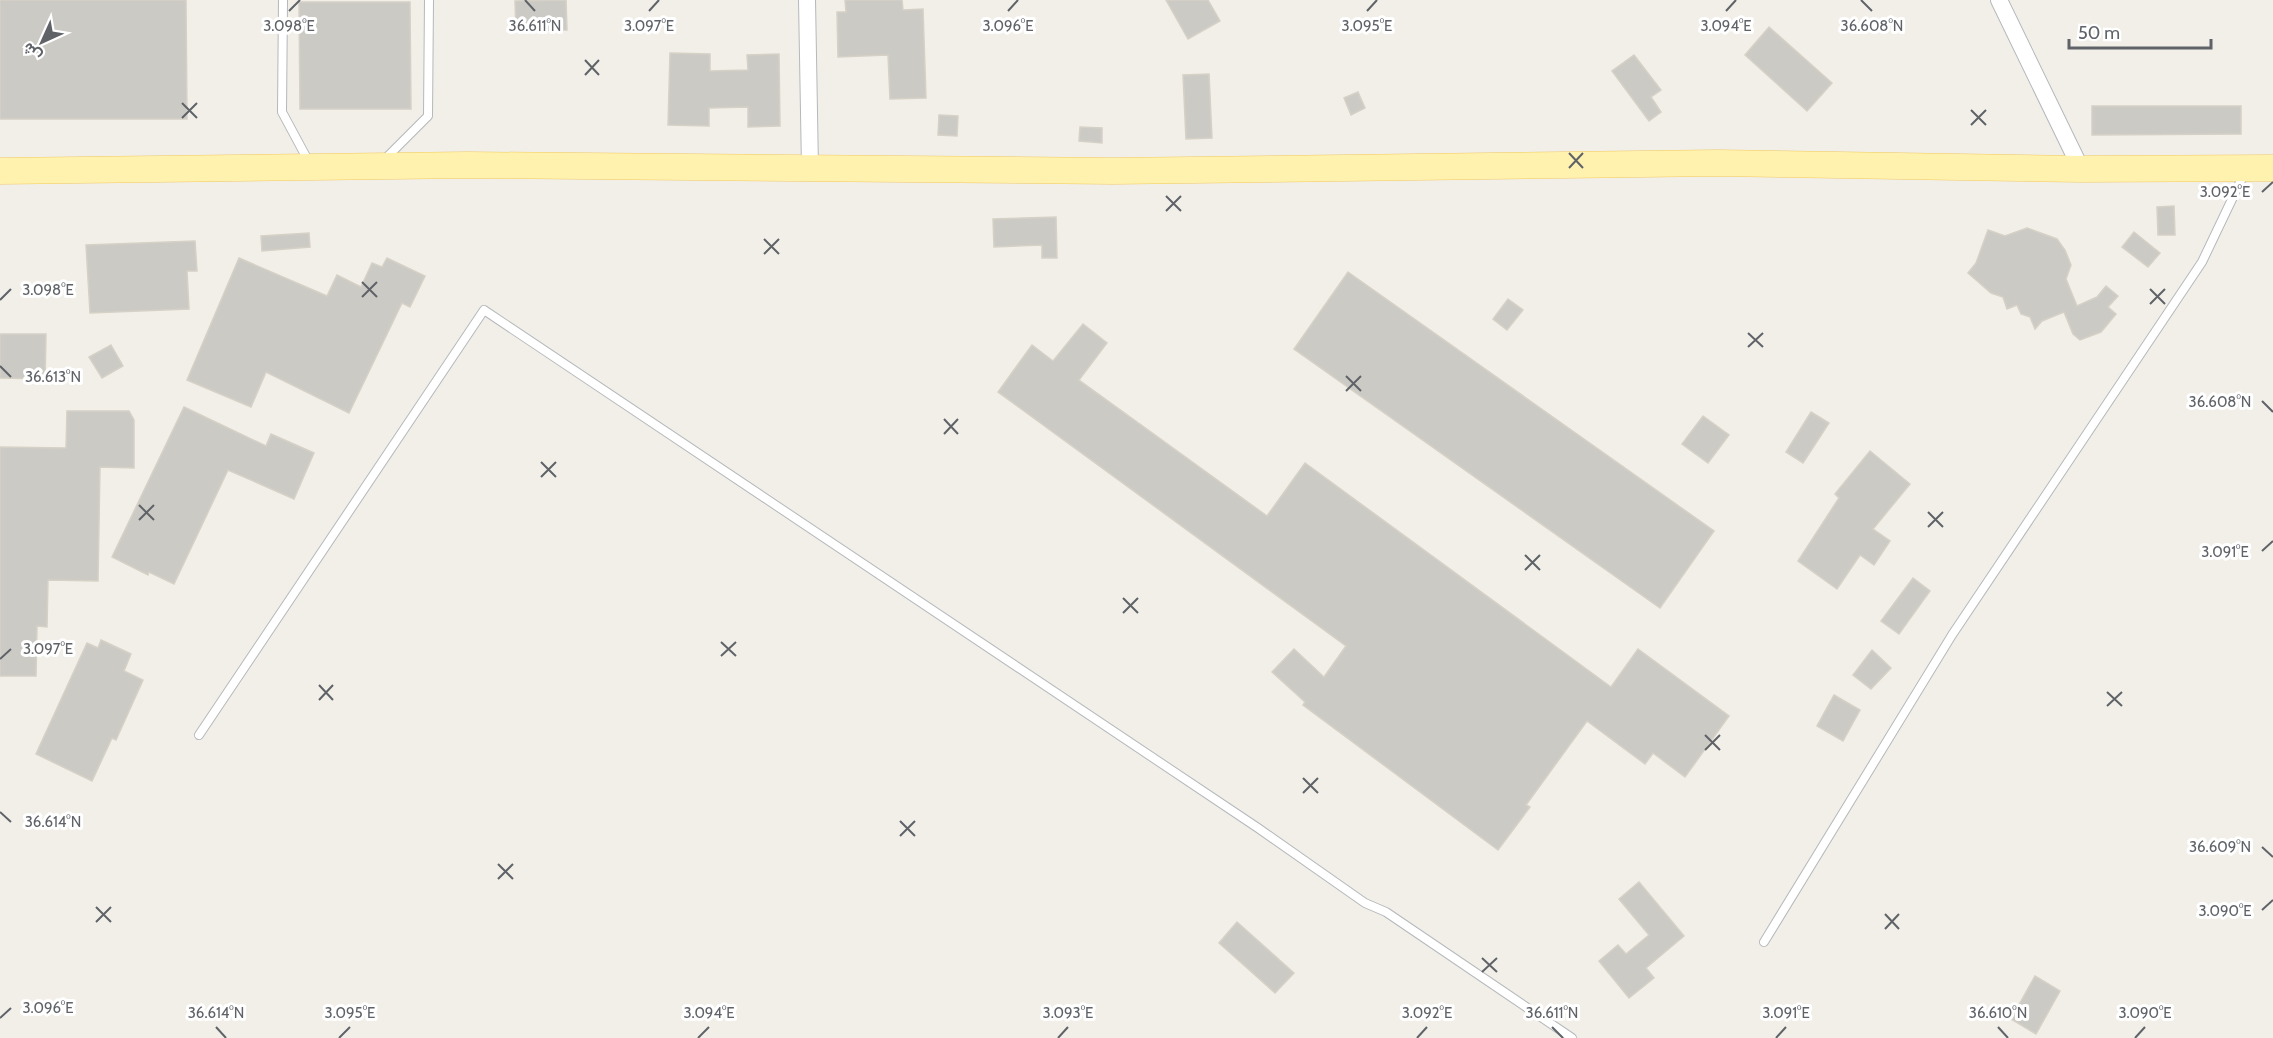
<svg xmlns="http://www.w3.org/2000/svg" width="2273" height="1038" viewBox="0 0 2273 1038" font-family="Cabin,Vazirmatn,sans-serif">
<rect width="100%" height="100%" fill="#f1efe8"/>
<g fill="#cccac5" stroke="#d6d1c6" stroke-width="1.5">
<polygon points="0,0 186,0 187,119 0,119"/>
<polygon points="566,0 567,30 516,31 515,1"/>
<polygon points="845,0 902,0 903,10 923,9 926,98 890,99 888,55 838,57 837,12 846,12"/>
<polygon points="1166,0 1208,0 1220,21 1188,39"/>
<polygon points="299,2 410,2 411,109 300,109"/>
<polygon points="1769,27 1832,83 1807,111 1745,55"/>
<polygon points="670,53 710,54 710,71 748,70 747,55 779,54 780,126 748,127 748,107 709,108 709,126 668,125"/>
<polygon points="1634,55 1661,90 1651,97 1661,112 1649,121 1612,71"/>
<polygon points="1209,74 1212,138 1186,139 1183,75"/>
<polygon points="1358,92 1365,108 1351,115 1344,98"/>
<polygon points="2092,106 2241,106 2241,134 2092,135"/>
<polygon points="939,115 958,116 957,136 938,135"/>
<polygon points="1080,127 1102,128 1102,143 1079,141"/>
<polygon points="2174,206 2175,235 2158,235 2157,207"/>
<polygon points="1056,217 1057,258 1042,258 1042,245 994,247 993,219"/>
<polygon points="2027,228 2057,239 2065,250 2071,265 2066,279 2077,306 2097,297 2106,286 2118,296 2108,307 2116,314 2101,332 2080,340 2073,334 2064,312 2042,321 2035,329 2030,317 2021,314 2017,305 2007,309 2003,297 1991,293 1968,273 1976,263 1988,230 2005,236"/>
<polygon points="2134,232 2160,253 2148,267 2122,247"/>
<polygon points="309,233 310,247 262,251 261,236"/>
<polygon points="195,241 197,271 187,271 189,309 90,313 86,245"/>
<polygon points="239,258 327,296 337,275 361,287 372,263 382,267 387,258 425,276 410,307 402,303 349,413 266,372 251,407 187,380"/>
<polygon points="1348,272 1714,531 1660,608 1294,349"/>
<polygon points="1508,299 1523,310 1507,330 1493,319"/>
<polygon points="1083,324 1107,343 1079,380 1267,516 1305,463 1611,687 1638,649 1729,716 1685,777 1653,753 1645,764 1587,721 1526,805 1530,807 1498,850 1303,705 1305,702 1272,672 1294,649 1324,677 1346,646 998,392 1032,345 1053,361"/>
<polygon points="0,334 46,334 45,379 0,378"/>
<polygon points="111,345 123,366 102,378 89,357"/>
<polygon points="184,407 266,446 271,434 314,453 294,499 228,470 174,584 149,572 148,575 112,557"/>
<polygon points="67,411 129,411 134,420 134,468 100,467 98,581 48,580 47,627 37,626 36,676 0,676 0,447 66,448"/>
<polygon points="1811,412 1829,423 1803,463 1786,452"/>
<polygon points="1703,416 1729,435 1708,463 1682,444"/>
<polygon points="1870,451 1910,484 1873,529 1890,541 1874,565 1860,555 1837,589 1798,561 1839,498 1835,494"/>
<polygon points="1913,578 1930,591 1899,634 1881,621"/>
<polygon points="101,640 131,654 124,671 143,680 116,740 112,738 92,781 36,754 87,643 98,648"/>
<polygon points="1872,650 1891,668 1871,689 1853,675"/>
<polygon points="1834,695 1860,710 1843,741 1817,726"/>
<polygon points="1639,882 1684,936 1646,968 1654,978 1629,998 1599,961 1618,945 1626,954 1649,935 1619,899"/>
<polygon points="1237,922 1294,973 1275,993 1219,943"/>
<polygon points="2035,976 2060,991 2036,1034 2011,1019"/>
</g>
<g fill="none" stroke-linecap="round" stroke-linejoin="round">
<g stroke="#b5b8bc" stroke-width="10">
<g id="service">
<polyline points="283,0 282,112 310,164"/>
<polyline points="385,159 428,116 429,0"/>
<polyline points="199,735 484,310 1258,828 1365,903 1386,912 1572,1038"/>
<polyline points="1764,942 1952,635 2202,262 2245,172"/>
</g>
</g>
<g stroke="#b5b8bc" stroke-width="18">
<g id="minor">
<polyline points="807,0 810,168"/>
<polyline points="1999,0 2081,169"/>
</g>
</g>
<g stroke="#f2c960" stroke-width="27">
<polyline id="primary" points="0,171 468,165 1113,171 1718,163 2081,169 2273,168"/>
</g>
<use href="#service" stroke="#fff" stroke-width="8"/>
<use href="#minor" stroke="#fff" stroke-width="16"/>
<use href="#primary" stroke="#fff2af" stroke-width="26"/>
</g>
<path fill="none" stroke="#5f6368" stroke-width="2" d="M 525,0 L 535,11M 1861,0 L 1872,11M 289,11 L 300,0M 649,11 L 659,0M 1008,11 L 1018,0M 1367,11 L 1377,0M 1726,11 L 1736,0M 585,60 L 599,75M 585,75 L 599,60M 182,103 L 197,118M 1971,110 L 1986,125M 182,118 L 197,103M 1971,125 L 1986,110M 1569,153 L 1583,168M 1569,168 L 1583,153M 2262,192 L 2273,182M 1166,196 L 1181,211M 1166,211 L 1181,196M 764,239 L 779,254M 764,254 L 779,239M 362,282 L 377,297M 2150,289 L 2165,304M 362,297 L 377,282M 0,300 L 11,289M 2150,304 L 2165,289M 1748,333 L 1763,347M 1748,347 L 1763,333M 0,366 L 11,377M 1346,376 L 1361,391M 1346,391 L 1361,376M 2262,401 L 2273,412M 944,419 L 958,434M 944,434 L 958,419M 541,462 L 556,477M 541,477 L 556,462M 139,505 L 154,520M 1928,512 L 1943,527M 139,520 L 154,505M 1928,527 L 1943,512M 2262,551 L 2273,541M 1525,555 L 1540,570M 1525,570 L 1540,555M 1123,598 L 1138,613M 1123,613 L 1138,598M 721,642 L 736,656M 721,656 L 736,642M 0,659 L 11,649M 319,685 L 333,700M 2107,692 L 2122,706M 319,700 L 333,685M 2107,706 L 2122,692M 1705,735 L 1720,750M 1705,750 L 1720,735M 1303,778 L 1318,793M 1303,793 L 1318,778M 0,812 L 11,822M 900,821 L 915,836M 900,836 L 915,821M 2262,847 L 2273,857M 498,864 L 513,879M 498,879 L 513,864M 96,907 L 111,922M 2262,910 L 2273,900M 1885,914 L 1899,929M 96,922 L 111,907M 1885,929 L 1899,914M 1482,958 L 1497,972M 1482,972 L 1497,958M 0,1018 L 11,1008M 216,1027 L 226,1038M 1552,1027 L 1563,1038M 1998,1027 L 2008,1038M 339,1038 L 350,1027M 698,1038 L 709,1027M 1058,1038 L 1068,1027M 1417,1038 L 1427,1027M 1776,1038 L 1786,1027M 2135,1038 L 2145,1027"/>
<g font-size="15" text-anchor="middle" fill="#5f6368" stroke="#fff" stroke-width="6" stroke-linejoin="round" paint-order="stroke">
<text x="289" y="31">3.098°E</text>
<text x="535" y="31">36.611°N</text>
<text x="649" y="31">3.097°E</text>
<text x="1008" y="31">3.096°E</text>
<text x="1367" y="31">3.095°E</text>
<text x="1726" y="31">3.094°E</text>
<text x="1872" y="31">36.608°N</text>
<text x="2225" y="197">3.092°E</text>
<text x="48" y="295">3.098°E</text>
<text x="53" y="382">36.613°N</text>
<text x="2220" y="407">36.608°N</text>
<text x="2225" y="557">3.091°E</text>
<text x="48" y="654">3.097°E</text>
<text x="53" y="827">36.614°N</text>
<text x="2220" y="852">36.609°N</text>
<text x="2225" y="916">3.090°E</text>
<text x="48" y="1013">3.096°E</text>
<text x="350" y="1018">3.095°E</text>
<text x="709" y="1018">3.094°E</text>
<text x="1068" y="1018">3.093°E</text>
<text x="1427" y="1018">3.092°E</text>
<text x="1786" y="1018">3.091°E</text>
<text x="1998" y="1018">36.610°N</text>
<text x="2145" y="1018">3.090°E</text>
<text x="216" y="1018">36.614°N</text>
<text x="1552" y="1018">36.611°N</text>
</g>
<g transform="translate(42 42) rotate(225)" stroke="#ffffff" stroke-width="4.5" paint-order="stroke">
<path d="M0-4.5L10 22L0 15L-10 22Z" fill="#5f6368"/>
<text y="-9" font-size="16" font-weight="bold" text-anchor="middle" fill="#5f6368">ش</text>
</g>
<path d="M2069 39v9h142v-9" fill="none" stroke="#5f6368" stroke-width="3"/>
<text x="2078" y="39" font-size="18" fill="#5f6368" stroke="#ffffff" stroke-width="4.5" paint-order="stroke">50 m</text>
</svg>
